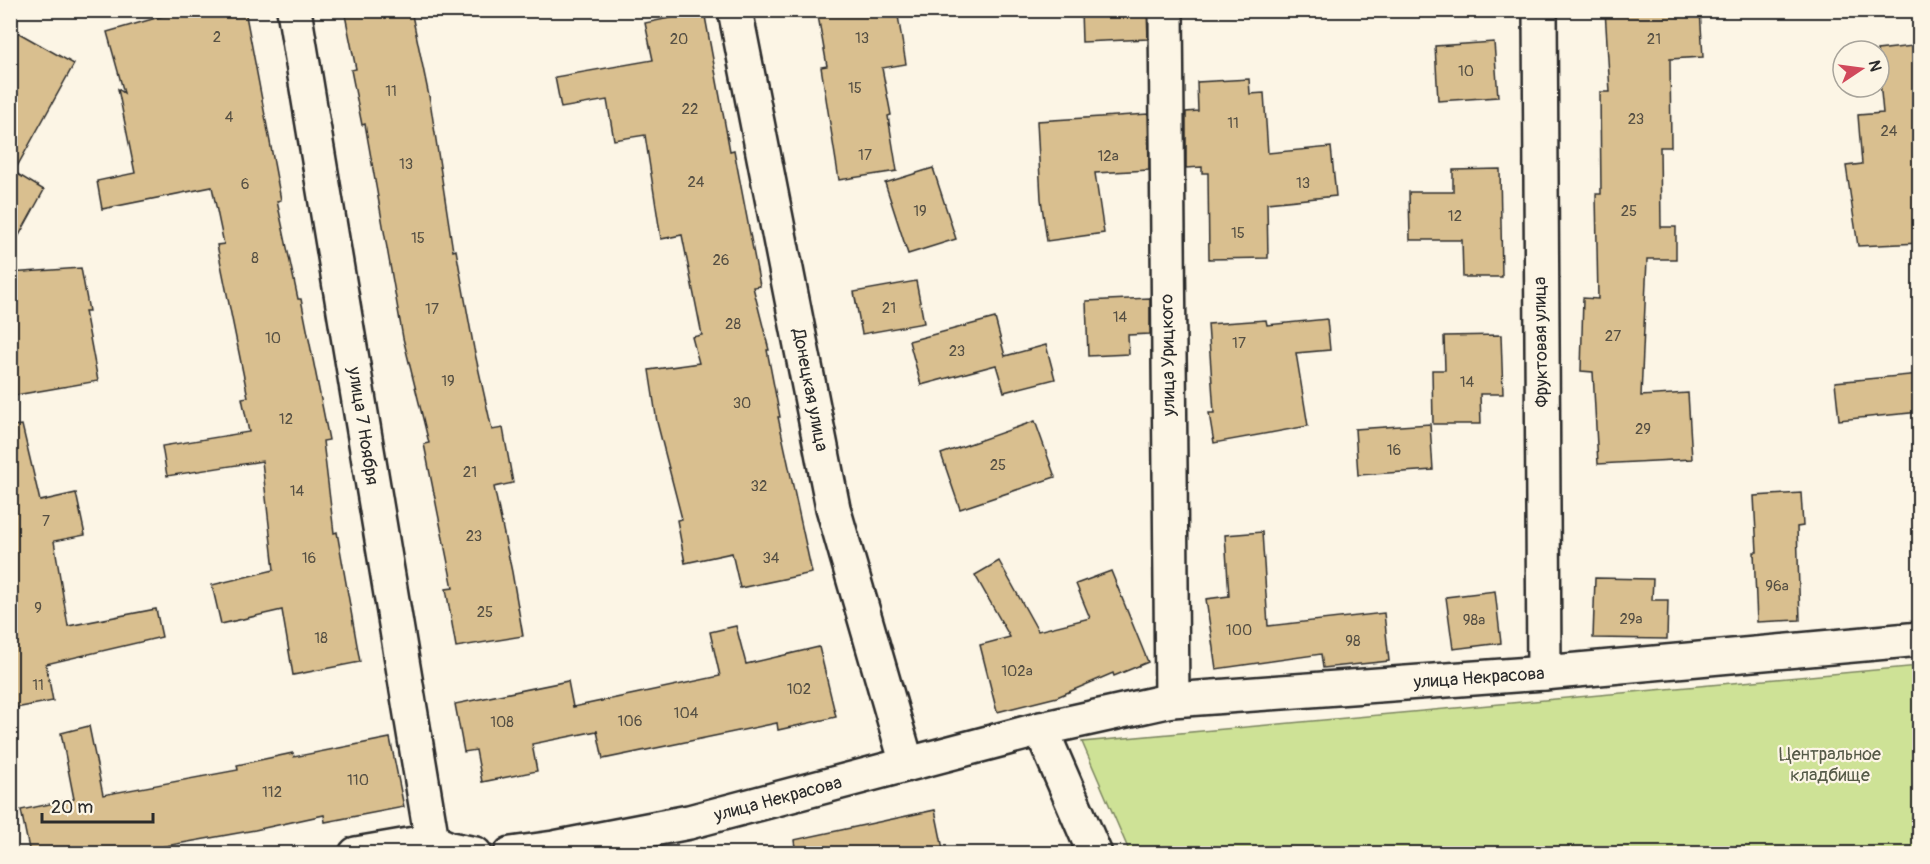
<svg xmlns="http://www.w3.org/2000/svg" width="1930" height="864" viewBox="0 0 1930 864" font-family="Pangolin,sans-serif">
<rect width="100%" height="100%" fill="#fcf5e5"/>
<filter id="ink" filterUnits="userSpaceOnUse"><feTurbulence type="fractalNoise" baseFrequency=".0167" numOctaves="2"/><feDisplacementMap in="SourceGraphic" scale="12" xChannelSelector="R" yChannelSelector="G"/><feConvolveMatrix kernelMatrix="1 2 1 2 8 2 1 2 1" color-interpolation-filters="sRGB"/></filter>
<g filter="url(#ink)">
<polygon fill="#cee296" stroke="#7c8660" stroke-width="1.5" points="1919,666 1919,853 1130,853 1082,742"/>
<g fill="#d9bf8f" stroke="#2b2b2b" stroke-width="1.5">
<polygon points="195,10 245,10 281,200 277,201 298,299 301,299 329,440 323,441 334,533 337,532 360,662 293,675 282,610 221,624 212,585 274,570 262,461 167,476 162,446 249,432 242,398 248,397 217,245 224,244 212,187 102,209 97,181 135,173 118,89 124,93 107,32 163,16"/>
<polygon points="344,10 411,10 430,101 453,251 456,250 474,349 492,430 503,428 513,483 494,487 512,572 523,636 456,647 446,589 453,588 424,444 429,443 403,338 365,124 362,125 351,70 356,69"/>
<polygon points="817,10 897,10 906,64 882,68 891,115 888,116 897,171 839,180 821,67 827,66"/>
<polygon points="1081,10 1147,10 1148,39 1082,42"/>
<polygon points="1605,10 1700,10 1703,57 1670,59 1671,147 1660,147 1661,227 1676,227 1676,259 1647,259 1641,396 1688,393 1692,459 1598,464 1593,372 1581,371 1583,298 1598,299 1596,194 1601,194 1600,92 1610,92"/>
<polygon points="704,11 730,151 734,150 760,286 753,287 769,350 767,350 780,417 778,417 812,573 740,588 732,553 685,563 677,520 682,519 657,422 649,370 699,363 692,337 702,335 682,235 661,239 645,135 614,140 607,100 561,108 555,77 653,60 645,23"/>
<polygon points="10,28 74,64 14,172 44,190 10,252"/>
<polygon points="1494,42 1498,97 1438,101 1435,46"/>
<polygon points="1913,46 1920,113 1920,243 1858,246 1846,166 1862,164 1858,115 1883,113 1877,50"/>
<polygon points="1249,79 1250,94 1264,93 1268,153 1331,147 1336,196 1267,203 1268,258 1209,259 1208,173 1202,173 1202,167 1186,168 1186,112 1198,111 1197,82"/>
<polygon points="1148,114 1149,170 1095,173 1104,233 1047,241 1041,199 1037,121"/>
<polygon points="933,168 956,239 908,254 885,183"/>
<polygon points="1500,169 1502,277 1463,277 1462,240 1410,240 1409,192 1453,192 1453,170"/>
<polygon points="81,268 89,311 85,311 98,381 10,396 10,273"/>
<polygon points="916,281 924,323 862,334 854,292"/>
<polygon points="1150,298 1150,334 1128,335 1129,354 1088,356 1086,301"/>
<polygon points="995,318 1005,356 1046,345 1055,379 1004,392 996,365 921,385 909,341"/>
<polygon points="1327,319 1330,350 1296,353 1308,426 1214,443 1209,413 1214,413 1208,324 1266,320 1267,325"/>
<polygon points="1501,335 1503,394 1480,394 1481,424 1433,424 1432,370 1445,370 1444,336"/>
<polygon points="1920,374 1920,412 1839,420 1835,382"/>
<polygon points="1035,421 1055,477 960,509 941,454"/>
<polygon points="1430,424 1433,470 1358,475 1355,429"/>
<polygon points="22,425 40,501 76,493 85,535 54,541 68,626 156,609 162,637 46,664 53,701 10,709 10,426"/>
<polygon points="1801,493 1803,526 1797,527 1800,620 1757,622 1754,552 1757,552 1754,496"/>
<polygon points="1262,532 1268,626 1384,613 1389,661 1323,668 1321,654 1216,669 1206,599 1229,596 1225,535"/>
<polygon points="999,561 1038,631 1090,618 1076,584 1111,571 1148,662 1114,676 1113,673 1057,697 997,712 980,645 1010,637 975,575"/>
<polygon points="1595,578 1653,579 1652,600 1668,600 1667,639 1593,638"/>
<polygon points="1495,591 1501,643 1453,649 1446,597"/>
<polygon points="736,626 746,664 819,647 836,717 778,730 777,723 603,759 597,731 532,744 537,771 482,782 476,750 464,752 455,704 568,681 573,707 720,676 710,632"/>
<polygon points="89,726 103,795 238,770 237,765 293,753 294,757 390,738 404,807 325,822 324,815 255,830 121,854 30,854 21,810 74,799 61,733"/>
<polygon points="935,810 944,854 796,854 794,840"/>
</g>
<g fill="none" stroke-linecap="round" stroke-linejoin="round">
<g stroke="#2b2b2b" stroke-width="38">
<g id="minor">
<polyline points="294,10 432,841"/>
<polyline points="735,10 833,508 907,764"/>
<polyline points="1166,10 1172,700"/>
<polyline points="1540,10 1544,673"/>
<polyline points="1041,729 1095,854"/>
<polyline points="356,854 432,841 450,849 475,854"/>
<polyline points="511,854 554,848 689,822 1041,729 1172,700 1544,673 1920,639"/>
</g>
</g>
<use href="#minor" stroke="#fcf5e5" stroke-width="33"/>
</g>
</g>
<g text-anchor="middle" dominant-baseline="central" stroke-width="4.5" stroke-linejoin="round" paint-order="stroke">
<g font-size="15" fill="#565044">
<text x="217" y="37">2</text>
<text x="862" y="38">13</text>
<text x="679" y="39">20</text>
<text x="1654" y="39">21</text>
<text x="1466" y="71">10</text>
<text x="855" y="88">15</text>
<text x="391" y="91">11</text>
<text x="690" y="109">22</text>
<text x="229" y="117">4</text>
<text x="1636" y="119">23</text>
<text x="1233" y="123">11</text>
<text x="1889" y="131">24</text>
<text x="865" y="155">17</text>
<text x="1108" y="156">12а</text>
<text x="406" y="164">13</text>
<text x="696" y="182">24</text>
<text x="1303" y="183">13</text>
<text x="245" y="184">6</text>
<text x="920" y="211">19</text>
<text x="1629" y="211">25</text>
<text x="1455" y="216">12</text>
<text x="1238" y="233">15</text>
<text x="418" y="238">15</text>
<text x="255" y="258">8</text>
<text x="721" y="260">26</text>
<text x="889" y="308">21</text>
<text x="432" y="309">17</text>
<text x="1120" y="317">14</text>
<text x="733" y="324">28</text>
<text x="1613" y="336">27</text>
<text x="273" y="338">10</text>
<text x="1239" y="343">17</text>
<text x="957" y="351">23</text>
<text x="448" y="381">19</text>
<text x="1467" y="382">14</text>
<text x="742" y="403">30</text>
<text x="286" y="419">12</text>
<text x="1643" y="429">29</text>
<text x="1394" y="450">16</text>
<text x="998" y="465">25</text>
<text x="470" y="472">21</text>
<text x="759" y="486">32</text>
<text x="297" y="491">14</text>
<text x="46" y="521">7</text>
<text x="474" y="536">23</text>
<text x="309" y="558">16</text>
<text x="771" y="558">34</text>
<text x="1777" y="586">96а</text>
<text x="38" y="608">9</text>
<text x="485" y="612">25</text>
<text x="1631" y="619">29а</text>
<text x="1474" y="620">98а</text>
<text x="1239" y="630">100</text>
<text x="321" y="638">18</text>
<text x="1353" y="641">98</text>
<text x="1017" y="671">102а</text>
<text x="38" y="685">11</text>
<text x="799" y="689">102</text>
<text x="686" y="713">104</text>
<text x="630" y="721">106</text>
<text x="502" y="722">108</text>
<text x="358" y="780">110</text>
<text x="272" y="792">112</text>
</g>
<g font-size="18" fill="#2b2b2b" stroke="#fcf5e5">
<text transform="translate(1541 342) rotate(-91)">Фруктовая улица</text>
<text transform="translate(1168 355) rotate(-91)">улица Урицкого</text>
<text transform="translate(810 390) rotate(79)">Донецкая улица</text>
<text transform="translate(363 426) rotate(81)">улица 7 Ноября</text>
<text transform="translate(1479 678) rotate(-4)">улица Некрасова</text>
<text transform="translate(778 799) rotate(-15)">улица Некрасова</text>
</g>
<g font-size="18" fill="#545946" stroke="#fcf5e5">
<text x="1830" y="754">Центральное<tspan x="1830" dy="21">кладбище</tspan></text>
</g>
</g>
<rect width="1930" height="864" fill="none" stroke="#fcf5e5" stroke-width="36"/>
<rect x="18" y="18" width="1894" height="828" fill="none" stroke="#2b2b2b" stroke-width="2" filter="url(#ink)"/>
<g transform="translate(1861 69) rotate(77)"><circle r="28" fill="#fcf5e5" stroke="#a8a49b" stroke-width="1.5"/>
<path d="M0-4.5L10 22L0 15L-10 22Z" fill="#d1495b"/>
<text y="-9" font-size="16" font-weight="bold" text-anchor="middle" fill="#2b2b2b">N</text>
</g>
<path d="M42 813v9h111v-9" fill="none" stroke="#2b2b2b" stroke-width="3"/>
<text x="51" y="813" font-size="18" fill="#2b2b2b" stroke="#fcf5e5" stroke-width="4.5" paint-order="stroke">20 m</text>
</svg>
